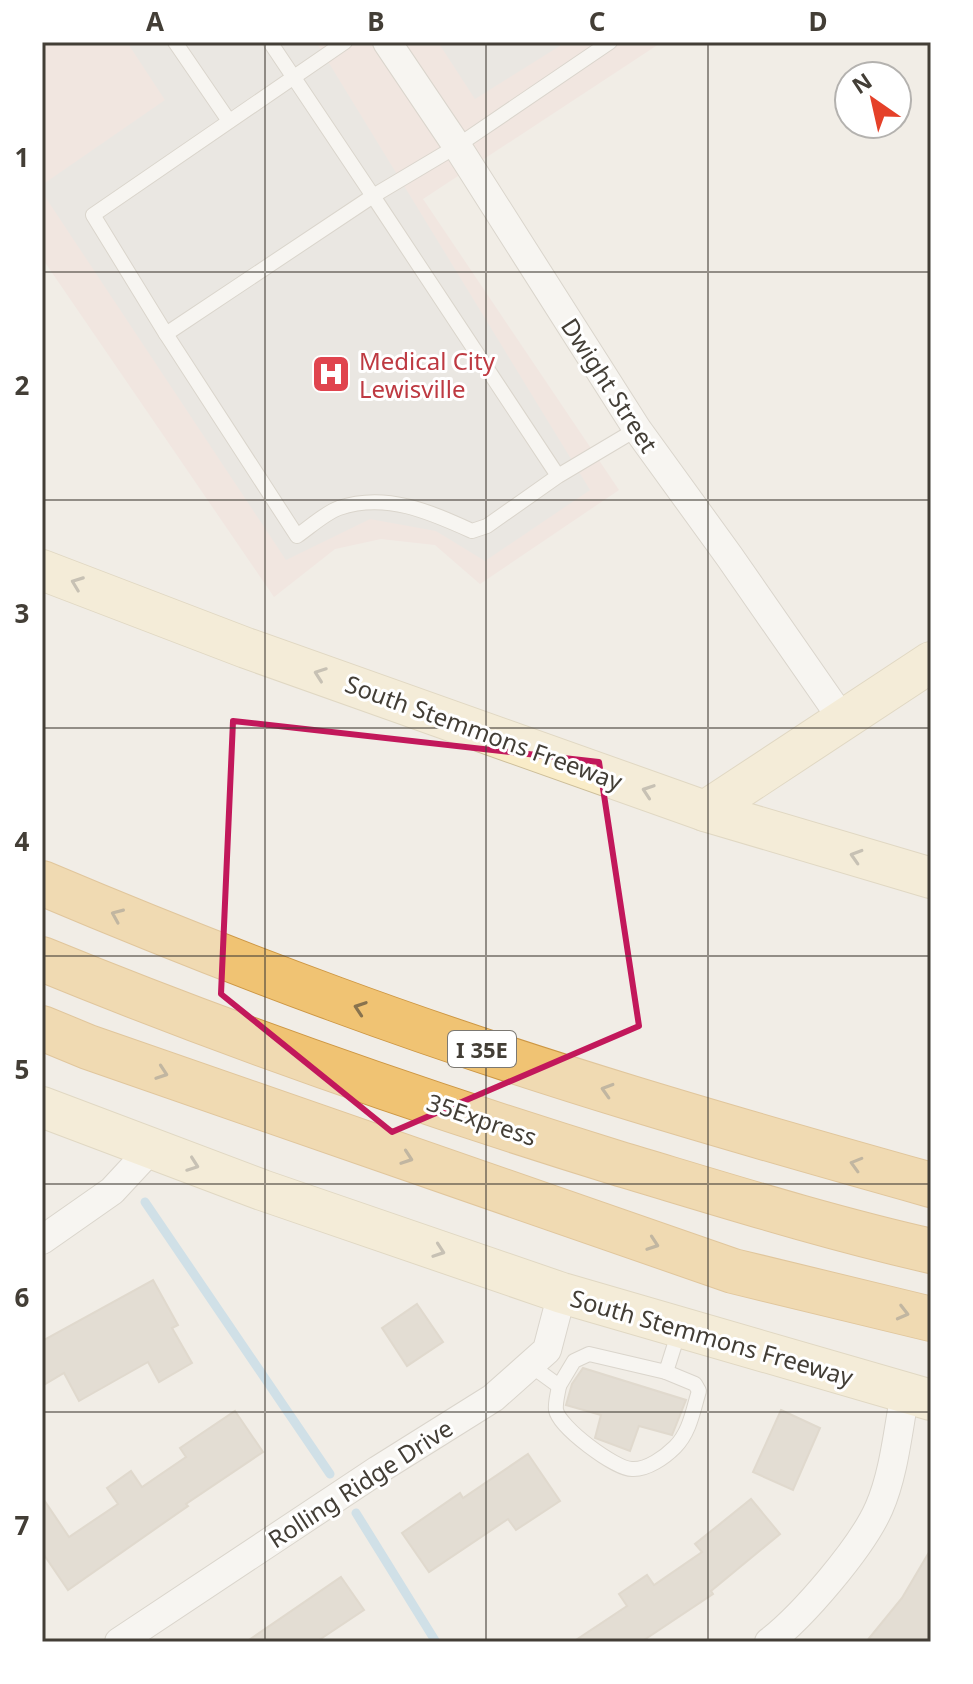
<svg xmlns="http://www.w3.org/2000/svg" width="973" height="1684" viewBox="0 0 973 1684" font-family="'Noto Sans',sans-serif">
<rect width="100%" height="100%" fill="#f1ede6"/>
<polygon fill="#f1ddda" points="42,42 662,42 423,199 619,490 480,584 435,545 381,539 335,549 274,597 42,258"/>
<g fill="#e2e0de">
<polygon points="127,42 316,42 590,490 485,561 436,531 370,519 286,560 42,192 42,185 165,100"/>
<polygon points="438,42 566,42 475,99"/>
</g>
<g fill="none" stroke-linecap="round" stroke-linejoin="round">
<g stroke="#a8d0e9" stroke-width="9">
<polyline points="145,1202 330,1474"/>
<polyline points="356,1513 436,1642"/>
</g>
</g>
<g fill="#d2c9bd" stroke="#ccc0b0" stroke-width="2">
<polygon points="153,1280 178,1325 172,1328 192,1363 159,1382 148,1362 79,1401 64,1373 42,1386 42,1341"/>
<polygon points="417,1304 443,1342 407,1366 382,1328"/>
<polygon points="583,1368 686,1400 672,1435 639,1426 630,1451 595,1438 601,1415 566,1405 572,1384"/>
<polygon points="781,1410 820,1428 793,1490 753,1472"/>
<polygon points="235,1411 263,1452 186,1504 188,1506 68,1590 42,1552 42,1497 69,1537 118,1504 107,1488 131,1471 142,1487 186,1457 180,1448"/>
<polygon points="528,1454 560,1501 516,1530 508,1519 429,1572 402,1533 460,1493 463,1498"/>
<polygon points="751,1499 780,1534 711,1591 713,1594 641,1642 573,1642 627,1606 619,1594 647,1575 654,1585 702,1552 695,1544"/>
<polygon points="931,1549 931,1642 866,1642 902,1598"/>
<polygon points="341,1577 364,1610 316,1642 246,1642"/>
</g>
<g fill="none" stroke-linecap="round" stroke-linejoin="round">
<g stroke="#bfb8ad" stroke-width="16">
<g id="lane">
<polyline points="175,42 229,121"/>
<polyline points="270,42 373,196 457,146 610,42"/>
<polyline points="166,334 93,215 345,42"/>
<path d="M 558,476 L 487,526 L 472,531 C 430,512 386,492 339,508 C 325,513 310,527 297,536 L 166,334 L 373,196 L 558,476 L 637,429"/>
<polyline points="530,1365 559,1386 574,1361 589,1354 666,1372 679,1331"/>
<path d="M 559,1386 C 558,1393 555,1403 556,1410 C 559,1427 615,1469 632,1469 C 647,1470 665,1457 675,1447 C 690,1432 693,1410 699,1391 L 695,1384 L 666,1372"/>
</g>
</g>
<g stroke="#bfb8ad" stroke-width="30">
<g id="street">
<polyline points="387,42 457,146 637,429 729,556 843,720"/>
<polyline points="42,1240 112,1191 151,1149"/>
<polyline points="119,1642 378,1470 493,1398 547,1350 562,1293"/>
<path d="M 769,1642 C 803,1616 862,1547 879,1508 C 894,1474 898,1430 905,1393"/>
</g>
</g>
<g stroke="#cdbe99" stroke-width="42">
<g id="secondary">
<polyline points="42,570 246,648 705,811 931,878"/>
<polyline points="705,811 931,662"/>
<polyline points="42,1107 262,1190 562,1293 931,1400"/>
</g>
</g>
<g stroke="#cd9744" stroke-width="46">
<g id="highway">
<path d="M 42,883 C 139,924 237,963 335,999 C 530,1071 731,1129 931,1185"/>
<path d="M 42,959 C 230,1036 423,1103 617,1163 C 721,1194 825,1227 931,1251"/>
<polyline points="42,1028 88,1047 733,1271 931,1319"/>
</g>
</g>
<use href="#lane" stroke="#fff" stroke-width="14"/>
<use href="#street" stroke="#fff" stroke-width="28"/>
<use href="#secondary" stroke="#f9ecc8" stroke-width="40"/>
<use href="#highway" stroke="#f0c373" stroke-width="44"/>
</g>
<defs><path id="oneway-chevron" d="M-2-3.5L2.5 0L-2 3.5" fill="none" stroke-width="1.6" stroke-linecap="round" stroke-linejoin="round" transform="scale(2)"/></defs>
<g stroke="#958c78">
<use href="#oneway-chevron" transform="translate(77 583) rotate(-159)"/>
<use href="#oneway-chevron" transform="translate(320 674) rotate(-160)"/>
<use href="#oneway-chevron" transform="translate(648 791) rotate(-161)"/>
<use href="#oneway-chevron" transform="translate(856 856) rotate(-163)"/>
<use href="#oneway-chevron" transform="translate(193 1165) rotate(20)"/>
<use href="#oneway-chevron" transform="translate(439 1251) rotate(19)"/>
</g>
<g stroke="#88734e">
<use href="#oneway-chevron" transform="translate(117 915) rotate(-157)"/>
<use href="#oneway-chevron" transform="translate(360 1008) rotate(-161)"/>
<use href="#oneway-chevron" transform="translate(162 1073) rotate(19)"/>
<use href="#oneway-chevron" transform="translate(607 1090) rotate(-163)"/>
<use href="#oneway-chevron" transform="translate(407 1158) rotate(19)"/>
<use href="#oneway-chevron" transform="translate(856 1164) rotate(-164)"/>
<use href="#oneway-chevron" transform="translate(653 1244) rotate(19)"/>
<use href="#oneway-chevron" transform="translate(903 1313) rotate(14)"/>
</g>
<path d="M0 0H973V1684H0ZM 233,721 L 599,762 L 639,1026 L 392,1132 L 221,994 Z" fill="#f1ede6" fill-opacity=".55" fill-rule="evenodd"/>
<path fill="none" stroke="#c2185b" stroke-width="6" stroke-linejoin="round" d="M 233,721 L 599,762 L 639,1026 L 392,1132 L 221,994 Z"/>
<path fill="none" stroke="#433e36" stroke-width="2" stroke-opacity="0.55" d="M 265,42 L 265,1642M 486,42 L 486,1642M 708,42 L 708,1642M 42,272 L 931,272M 42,500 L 931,500M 42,728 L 931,728M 42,956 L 931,956M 42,1184 L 931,1184M 42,1412 L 931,1412"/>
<defs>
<g id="hospital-square" transform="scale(2)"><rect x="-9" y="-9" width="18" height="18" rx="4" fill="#e0444e" stroke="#fff"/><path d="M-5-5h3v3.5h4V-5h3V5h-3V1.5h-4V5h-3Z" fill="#fff"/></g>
</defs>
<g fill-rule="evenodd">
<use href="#hospital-square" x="331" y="374"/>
</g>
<g text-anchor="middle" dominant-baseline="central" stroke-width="6" stroke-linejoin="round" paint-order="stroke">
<rect fill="#fff" stroke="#7b7872" stroke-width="2" x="448" y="1031" width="68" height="36" rx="6"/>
<g font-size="22" font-weight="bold" fill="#433e36">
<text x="482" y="1049">I 35E</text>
</g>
<g font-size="24" fill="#be3a42" stroke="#fff" text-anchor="start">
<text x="359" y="360">Medical City<tspan x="359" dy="28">Lewisville</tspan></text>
</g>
<g font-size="24" fill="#433e36" stroke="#fff">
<text transform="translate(610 385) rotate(57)">Dwight Street</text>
<text transform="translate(484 732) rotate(20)">South Stemmons Freeway</text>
<text transform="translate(482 1119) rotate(19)">35Express</text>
<text transform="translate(712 1337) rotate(16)">South Stemmons Freeway</text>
<text transform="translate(360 1483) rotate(-33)">Rolling Ridge Drive</text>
</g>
</g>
<rect width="973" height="1684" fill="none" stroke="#ffffff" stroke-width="88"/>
<g transform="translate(873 100) rotate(326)"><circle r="38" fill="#ffffff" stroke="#b4b2af" stroke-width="2"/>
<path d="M0-6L14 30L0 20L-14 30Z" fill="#e54129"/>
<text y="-12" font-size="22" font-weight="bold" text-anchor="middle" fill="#433e36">N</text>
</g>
<rect x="44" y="44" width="885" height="1596" fill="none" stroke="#433e36" stroke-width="3"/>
<g font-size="26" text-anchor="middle" font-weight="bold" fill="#433e36">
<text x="155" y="31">A</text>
<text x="376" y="31">B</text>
<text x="597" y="31">C</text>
<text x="818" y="31">D</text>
<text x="22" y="167">1</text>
<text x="22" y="395">2</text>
<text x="22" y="623">3</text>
<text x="22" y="851">4</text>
<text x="22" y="1079">5</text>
<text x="22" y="1307">6</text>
<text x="22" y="1535">7</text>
</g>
</svg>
